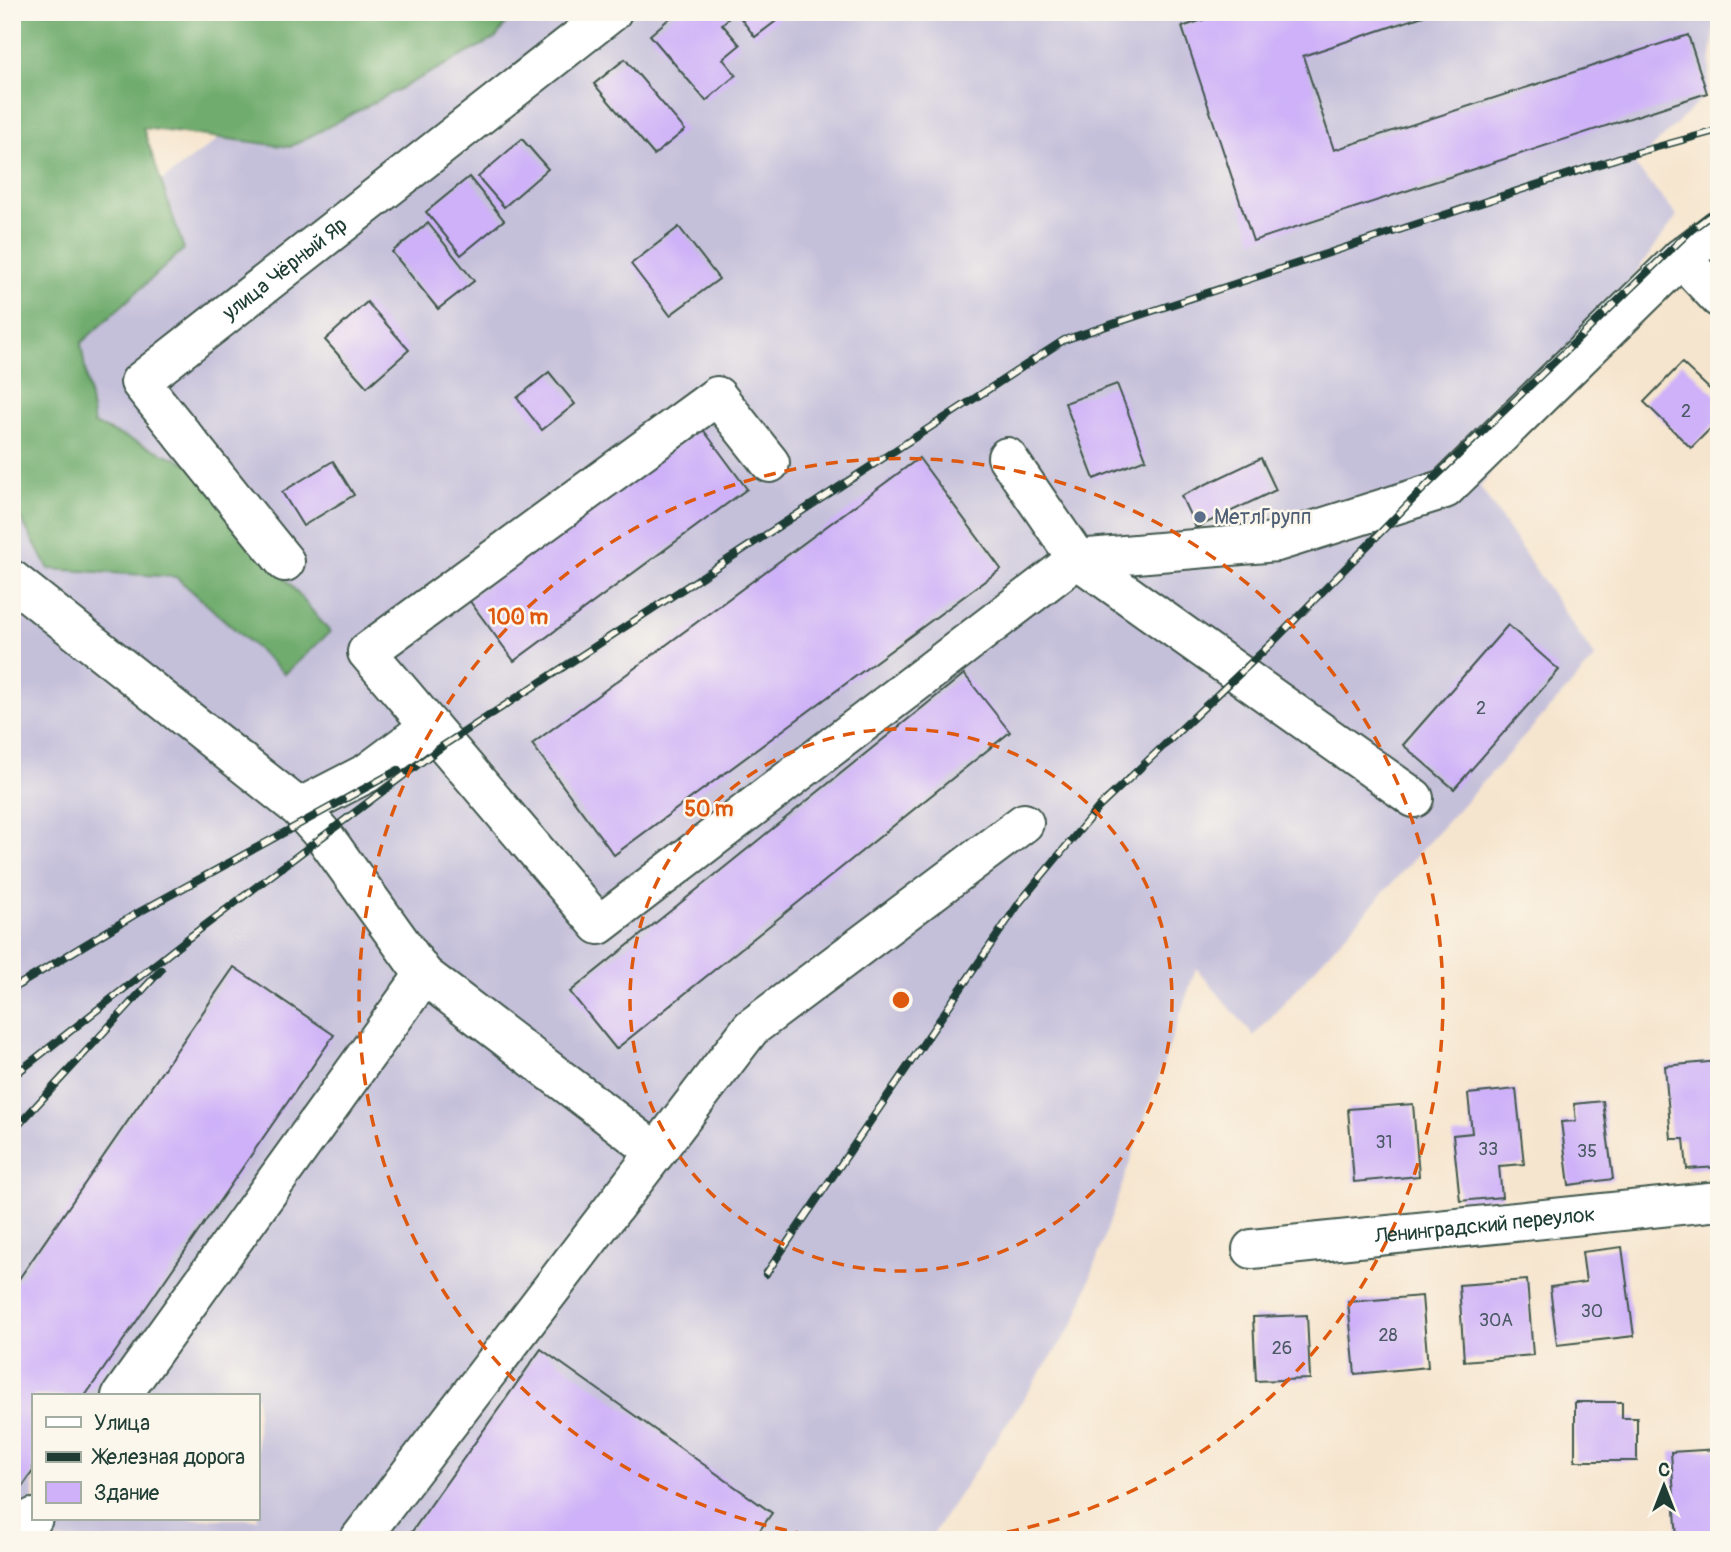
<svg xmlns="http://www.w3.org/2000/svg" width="1731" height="1552" viewBox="0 0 1731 1552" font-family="Pangolin,sans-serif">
<rect width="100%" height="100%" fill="#fbf7ec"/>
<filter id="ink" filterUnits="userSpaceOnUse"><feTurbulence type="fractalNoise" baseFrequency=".0143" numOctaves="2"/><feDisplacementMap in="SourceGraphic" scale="14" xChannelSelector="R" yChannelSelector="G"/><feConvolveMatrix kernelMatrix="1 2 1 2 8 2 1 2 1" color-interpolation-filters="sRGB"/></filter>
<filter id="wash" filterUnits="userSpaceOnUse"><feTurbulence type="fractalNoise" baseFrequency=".00686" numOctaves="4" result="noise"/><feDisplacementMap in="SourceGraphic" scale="28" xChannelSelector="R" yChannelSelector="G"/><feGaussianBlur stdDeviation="1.57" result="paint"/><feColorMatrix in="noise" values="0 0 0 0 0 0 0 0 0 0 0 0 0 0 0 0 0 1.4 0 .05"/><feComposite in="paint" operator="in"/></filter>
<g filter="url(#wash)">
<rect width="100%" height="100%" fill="#f6e5ce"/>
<path fill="#c5c0da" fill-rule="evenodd" d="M 391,12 L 1716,12 L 1707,93 L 1635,165 L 1677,216 L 1480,487 L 1595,658 L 1254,1036 L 1196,968 L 1076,1320 L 929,1540 L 12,1540 L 12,291 ZM 33,1396 L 257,1396 L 257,1519 L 33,1519 Z"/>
<polygon fill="#6fac6d" stroke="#477450" stroke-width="2" points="18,12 513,12 496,38 290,147 143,128 184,249 81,343 94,424 189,464 330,632 285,674 176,577 49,569 12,503 12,18"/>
<g id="blocks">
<g fill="#ceb1f8">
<polygon points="677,12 722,12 728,19 722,24 740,45 723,59 736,75 706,101 650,35"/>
<polygon points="736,12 788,12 755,37"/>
<polygon points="1226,12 1435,12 1303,56 1334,150 1688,35 1707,93 1253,241 1182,27"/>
<polygon points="625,59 685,130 654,155 594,84"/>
<polygon points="522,139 548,169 504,207 478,177"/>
<polygon points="469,177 504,220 461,255 426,212"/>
<polygon points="428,223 474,281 438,309 392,252"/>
<polygon points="679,227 719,279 670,315 631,264"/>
<polygon points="367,302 409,350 367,387 325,340"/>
<polygon points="1682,363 1719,398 1719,420 1691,448 1644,402"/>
<polygon points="549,372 575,404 542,430 517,398"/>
<polygon points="1117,384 1146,459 1094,479 1065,403"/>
<polygon points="702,428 747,489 514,661 469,600"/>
<polygon points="919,458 1001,569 614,855 532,744"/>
<polygon points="1261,458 1276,490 1196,528 1181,496"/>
<polygon points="333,461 354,495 303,526 282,492"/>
<polygon points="1508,625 1559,670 1454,789 1403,745"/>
<polygon points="964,674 1010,732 616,1049 570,992"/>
<polygon points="234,967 334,1035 85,1396 33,1396 33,1471 16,1496 12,1493 12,1289"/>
<polygon points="1719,1061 1719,1167 1687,1169 1684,1139 1671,1139 1665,1066"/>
<polygon points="1516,1089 1524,1164 1499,1166 1502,1197 1460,1201 1453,1135 1472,1133 1468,1094"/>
<polygon points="1603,1101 1613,1179 1569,1185 1561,1122 1576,1121 1574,1104"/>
<polygon points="1413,1104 1419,1176 1354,1182 1348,1109"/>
<polygon points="1622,1247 1634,1336 1557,1345 1550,1287 1586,1282 1582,1252"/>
<polygon points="1527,1280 1533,1355 1464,1361 1459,1285"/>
<polygon points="1422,1296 1428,1367 1355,1374 1348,1302"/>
<polygon points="1307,1315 1310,1379 1256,1381 1253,1317"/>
<polygon points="541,1349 772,1513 753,1540 406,1540"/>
<polygon points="1575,1402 1622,1402 1622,1418 1637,1418 1637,1461 1575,1461"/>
<polygon points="1719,1449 1719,1540 1677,1540 1671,1452"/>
</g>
</g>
</g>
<g filter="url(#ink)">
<use href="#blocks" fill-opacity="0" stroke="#3f564b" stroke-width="2"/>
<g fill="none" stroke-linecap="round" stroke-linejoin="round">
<g stroke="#3f564b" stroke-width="42">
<g id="minor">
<polyline points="1681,258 1719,298"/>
<polyline points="1007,457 1077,559 1277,542 1445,489 1681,258 1719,229"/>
<polyline points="770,463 717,396 367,652 599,925 1077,559 1414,798"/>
<path id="s1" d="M 285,562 L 140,382 L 612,12"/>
<polyline points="12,580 299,808 325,837 424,975 656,1152"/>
<polyline points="299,808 367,773 430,726"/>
<path id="s2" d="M 1252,1249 L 1719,1201"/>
<polyline points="121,1396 424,975"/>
<polyline points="18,1540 33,1518"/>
<polyline points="359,1540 751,1028 1024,823"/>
</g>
</g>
<use href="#minor" stroke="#fff" stroke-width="38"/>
<g stroke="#1f3d34" stroke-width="8">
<g id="rail">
<polyline points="12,989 134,915 398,770"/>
<polyline points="12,1077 191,936 444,745 1064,340 1621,157 1719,130"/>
<polyline points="12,1132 161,970"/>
<polyline points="766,1274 1020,902 1098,808 1275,640 1427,485 1691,230 1719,209"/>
</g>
</g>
<use href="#rail" stroke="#fbf7ec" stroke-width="5" stroke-dasharray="16" stroke-linecap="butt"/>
</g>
</g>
<g fill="none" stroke="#de580e" stroke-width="3.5" stroke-dasharray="12 9">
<circle cx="901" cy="1000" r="271"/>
<path d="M849 1540A542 542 0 1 1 953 1540"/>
</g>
<circle fill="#5c6f8a" stroke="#fbf7ec" stroke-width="2.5" cx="1200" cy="517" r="7"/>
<g text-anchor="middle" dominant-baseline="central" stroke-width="5" stroke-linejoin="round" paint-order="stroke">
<g font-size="18" fill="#4b5a65">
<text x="1686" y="411">2</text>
<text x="1481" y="708">2</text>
<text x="1384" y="1142">31</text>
<text x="1488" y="1149">33</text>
<text x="1587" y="1151">35</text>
<text x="1592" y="1311">30</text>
<text x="1496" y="1320">30А</text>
<text x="1388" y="1335">28</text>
<text x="1282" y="1348">26</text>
</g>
<g font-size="21" fill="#1f3d34" stroke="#fbf7ec">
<text stroke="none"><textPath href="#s1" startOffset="415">улица Чёрный Яр</textPath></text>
<text stroke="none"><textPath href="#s2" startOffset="234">Ленинградский переулок</textPath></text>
</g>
<g font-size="21" fill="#4e5e75" stroke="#fbf7ec" text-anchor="start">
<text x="1214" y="517">МетлГрупп</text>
</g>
</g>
<circle cx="901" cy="1000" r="10" fill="#de580e" stroke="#fbf7ec" stroke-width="3.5"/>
<g font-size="21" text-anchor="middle" font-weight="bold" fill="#de580e" stroke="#fbf7ec" stroke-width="5" stroke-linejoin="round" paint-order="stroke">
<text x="518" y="624">100 m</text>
<text x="709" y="816">50 m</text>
</g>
<rect width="1731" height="1552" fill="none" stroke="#fbf7ec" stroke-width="42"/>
<rect x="32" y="1394" width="228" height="126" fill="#fbf7ec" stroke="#a3ada2" stroke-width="2"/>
<rect x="46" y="1417" width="35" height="10" fill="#ffffff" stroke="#a3ada2" stroke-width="2"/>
<text x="94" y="1430" font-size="21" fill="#1f3d34">Улица</text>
<rect x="46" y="1452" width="35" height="10" fill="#1f3d34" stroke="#a3ada2" stroke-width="2"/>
<text x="94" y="1464" font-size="21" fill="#1f3d34">Железная дорога</text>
<rect x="46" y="1482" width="35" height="21" fill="#ceb1f8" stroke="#a3ada2" stroke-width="2"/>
<text x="94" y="1500" font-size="21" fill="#1f3d34">Здание</text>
<g transform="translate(1664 1486)" stroke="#fbf7ec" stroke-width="5" paint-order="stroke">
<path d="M0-5L12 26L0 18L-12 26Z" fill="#1f3d34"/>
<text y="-10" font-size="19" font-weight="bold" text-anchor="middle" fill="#1f3d34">С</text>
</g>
</svg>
